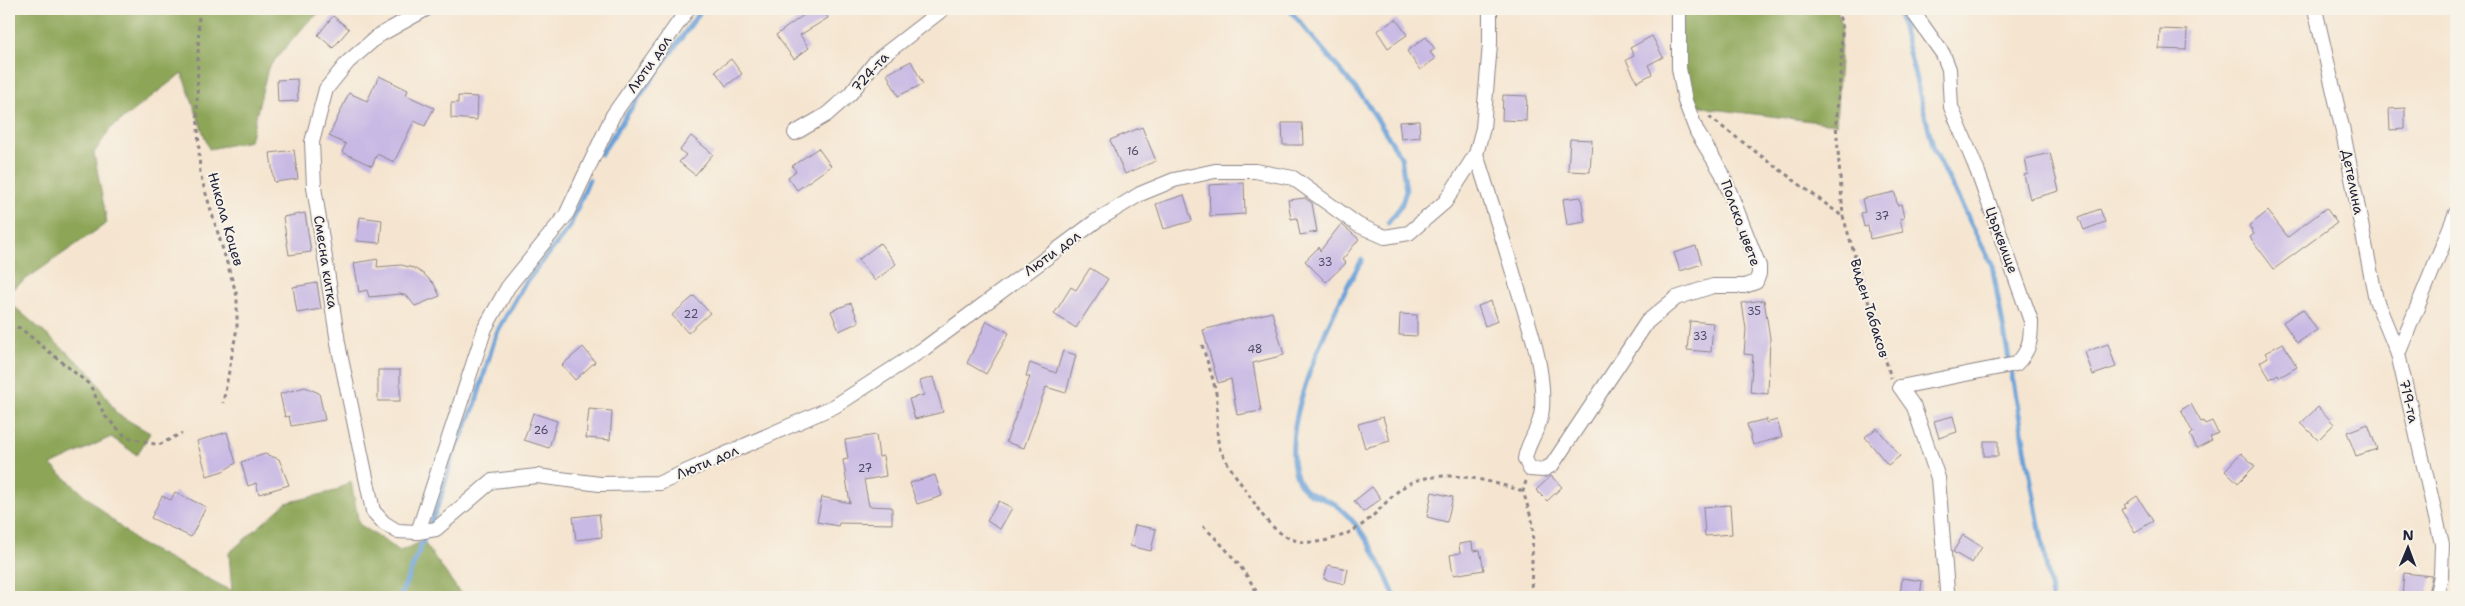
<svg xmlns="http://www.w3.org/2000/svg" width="2465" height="606" viewBox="0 0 2465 606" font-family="'Shantell Sans',sans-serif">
<rect width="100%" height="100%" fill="#f7f3e8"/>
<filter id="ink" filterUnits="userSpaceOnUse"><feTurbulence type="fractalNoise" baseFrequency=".02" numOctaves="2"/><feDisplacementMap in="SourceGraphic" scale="10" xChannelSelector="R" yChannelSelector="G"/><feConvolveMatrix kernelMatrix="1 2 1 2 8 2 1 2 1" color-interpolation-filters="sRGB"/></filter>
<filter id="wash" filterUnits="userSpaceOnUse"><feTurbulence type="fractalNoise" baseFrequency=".0096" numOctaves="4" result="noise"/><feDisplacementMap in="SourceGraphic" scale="20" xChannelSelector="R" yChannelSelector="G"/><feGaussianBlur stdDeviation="1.12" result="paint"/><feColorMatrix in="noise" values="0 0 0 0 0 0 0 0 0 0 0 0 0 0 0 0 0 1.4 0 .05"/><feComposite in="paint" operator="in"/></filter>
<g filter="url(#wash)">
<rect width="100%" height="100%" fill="#f5e5d0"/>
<g fill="#8ca556" stroke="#576448">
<polygon points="9,9 324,9 307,23 268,68 250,141 209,149 182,73 110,129 94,153 107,223 9,291"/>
<polygon points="1679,9 1837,9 1842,25 1836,124 1713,109 1685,101"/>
<polygon points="9,302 91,373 117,414 150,433 137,455 111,437 51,465 137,542 232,591 229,553 286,503 335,491 351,481 359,524 400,551 423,541 463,597 9,597"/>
</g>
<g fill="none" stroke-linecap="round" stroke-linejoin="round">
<g stroke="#69a1d8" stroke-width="5">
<polyline points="1289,9 1365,100 1401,157 1406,191 1401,206 1388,223"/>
<polyline points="1898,9 1934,150 1992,265 2052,597"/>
<polyline points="601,154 632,107 702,9"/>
<path d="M 1362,260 C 1336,303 1267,442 1303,488 C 1311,498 1327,497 1336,505 C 1365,528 1381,564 1395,597"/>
<polyline points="400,597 440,500 452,458 475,405 496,334 523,286 569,228 589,180"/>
</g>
</g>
<g id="blocks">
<g fill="#c8b9e4">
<polygon points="812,9 822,9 828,18 800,35 809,48 794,59 776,35"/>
<polygon points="333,16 349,29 333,48 318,35"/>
<polygon points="1396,19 1407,35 1388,48 1377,31"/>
<polygon points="2160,29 2187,30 2186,50 2159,49"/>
<polygon points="1652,36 1663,57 1648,65 1652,74 1637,82 1626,60 1634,56 1630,48"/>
<polygon points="1426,37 1435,49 1430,52 1435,59 1420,70 1407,51"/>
<polygon points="731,59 742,74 726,86 715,71"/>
<polygon points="911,61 923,84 898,96 887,74"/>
<polygon points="379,76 408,90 406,95 434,108 425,126 414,121 394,162 377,154 372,166 342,152 346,144 329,136 349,93 367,101"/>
<polygon points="297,79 298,101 278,102 277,80"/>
<polygon points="1503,95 1527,96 1526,121 1502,120"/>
<polygon points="458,96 478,97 477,120 451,118 451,103 458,103"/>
<polygon points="2405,108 2405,129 2390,130 2389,109"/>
<polygon points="1419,121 1420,137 1401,139 1399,122"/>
<polygon points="1282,123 1302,123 1303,145 1283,145"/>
<polygon points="1142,127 1156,161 1125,174 1110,140"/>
<polygon points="691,136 713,154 695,175 679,162 686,155 680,150"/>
<polygon points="1570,139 1592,140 1590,172 1568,171"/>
<polygon points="818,148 831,166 797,190 788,177 796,171 792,166"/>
<polygon points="294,150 298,179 274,182 270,153"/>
<polygon points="2050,153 2059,191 2030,199 2024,175 2028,174 2025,159"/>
<polygon points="1244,183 1245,214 1210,216 1209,185"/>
<polygon points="1895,192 1897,205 1901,204 1904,218 1900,219 1903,232 1870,239 1868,226 1864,227 1861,213 1865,212 1862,199"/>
<polygon points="1184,195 1192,221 1164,229 1156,204"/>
<polygon points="1581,197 1585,222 1567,225 1563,199"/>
<polygon points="1305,198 1312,203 1317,232 1300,235 1297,218 1291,219 1288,200"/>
<polygon points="2326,208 2337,223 2274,269 2250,237 2254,234 2249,226 2268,211 2288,237"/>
<polygon points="2100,209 2105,222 2084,230 2079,217"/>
<polygon points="305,213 311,252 289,255 283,217"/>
<polygon points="360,217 382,220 380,243 357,241"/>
<polygon points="1341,224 1359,239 1342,260 1346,263 1326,282 1305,261 1319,247 1320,251"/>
<polygon points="880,243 896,264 875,281 858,260"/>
<polygon points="1696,246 1702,264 1680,271 1674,253"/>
<polygon points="378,259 377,267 401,265 414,268 425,275 434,284 440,296 415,306 407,296 400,294 369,297 367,290 359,292 354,263"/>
<polygon points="1090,268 1108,279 1076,328 1054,314 1071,287 1076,290"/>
<polygon points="317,283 321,309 297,313 293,287"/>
<polygon points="694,296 710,313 688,333 672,315"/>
<polygon points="1764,300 1770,338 1768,394 1750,392 1753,355 1744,354 1746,329 1742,303"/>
<polygon points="1491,301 1498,321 1485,326 1478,306"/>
<polygon points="851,303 859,322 839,331 831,311"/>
<polygon points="2303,309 2317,330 2297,343 2283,322"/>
<polygon points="1272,312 1284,355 1253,363 1261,411 1237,415 1231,379 1218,383 1203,330"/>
<polygon points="1400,314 1417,315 1417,336 1399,335"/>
<polygon points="987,321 1009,333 986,374 967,363"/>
<polygon points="1690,321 1713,323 1711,352 1687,350"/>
<polygon points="2283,343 2297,367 2280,377 2278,374 2270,379 2260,362 2268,357 2265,353"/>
<polygon points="2108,344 2116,367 2093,375 2085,352"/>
<polygon points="583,347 595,362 575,380 562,365"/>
<polygon points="1063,351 1076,355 1066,393 1046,387 1024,448 1006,442 1030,377 1026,376 1030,363 1056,373"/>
<rect x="378" y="370" width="22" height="31"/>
<polygon points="933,377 943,412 915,419 909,399 924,395 920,381"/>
<polygon points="305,387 319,393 325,420 291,426 289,416 285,417 280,394"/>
<polygon points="2191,404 2201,422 2203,421 2205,424 2212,421 2218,433 2210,437 2212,440 2197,448 2190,435 2193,433 2181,410"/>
<polygon points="2318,407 2334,424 2318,440 2301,423"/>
<polygon points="589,409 612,411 610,440 586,438"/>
<polygon points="533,413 557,421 549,448 524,440"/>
<polygon points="1953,416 1957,432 1939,438 1934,421"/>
<polygon points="1383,417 1390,441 1365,448 1358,424"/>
<polygon points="1767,419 1766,423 1777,420 1782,437 1753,445 1747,424"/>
<polygon points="2368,424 2377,449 2356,456 2347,432"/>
<polygon points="1877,428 1900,456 1888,465 1865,437"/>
<polygon points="227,432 236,463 223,471 207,476 197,441"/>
<polygon points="876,435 879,457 883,456 886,476 864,480 869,506 892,507 892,524 839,523 838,526 817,522 822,497 850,503 843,460 848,459 845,440"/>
<rect x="1984" y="441" width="14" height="15"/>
<polygon points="2241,453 2255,466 2238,483 2225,470"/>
<polygon points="265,454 279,459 289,485 259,494 256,483 248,486 241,462"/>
<polygon points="935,475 942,496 917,504 910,483"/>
<polygon points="1551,476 1562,487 1547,501 1536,490"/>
<polygon points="1372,487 1381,499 1363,512 1354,501"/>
<polygon points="175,492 206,507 191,537 151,518 162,496 171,500"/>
<polygon points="1432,492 1453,497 1447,522 1427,517"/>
<polygon points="2137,496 2153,521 2135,532 2121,510 2126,507 2124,505"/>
<polygon points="999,501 1012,508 1000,529 987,521"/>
<polygon points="1730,505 1732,534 1705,536 1703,507"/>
<polygon points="599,514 602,537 576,540 573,517"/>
<polygon points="1135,525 1156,529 1151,551 1130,546"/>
<polygon points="1963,535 1982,547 1972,563 1953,552"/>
<polygon points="1472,542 1473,551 1480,550 1484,570 1453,575 1450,555 1460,553 1459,544"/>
<polygon points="1328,565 1348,569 1345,584 1324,579"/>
<polygon points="2404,573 2432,576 2427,597 2402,597"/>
<polygon points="1902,578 1922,581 1920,597 1900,597"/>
</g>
</g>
</g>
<g filter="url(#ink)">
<use href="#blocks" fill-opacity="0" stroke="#8c8486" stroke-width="1"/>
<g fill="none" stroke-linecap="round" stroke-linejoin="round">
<g stroke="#8c8486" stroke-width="16">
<g id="minor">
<polyline points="426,9 378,36 348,62 326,89 312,142 314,187 339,349 373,511 384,523 397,531 418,532 436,529 492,481 537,476 600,484 660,483 835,406 925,348 1096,221 1140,194 1174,180 1215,171 1255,171 1293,178 1358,225 1385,237 1409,233 1445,202 1476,154 1483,128 1490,44 1490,9"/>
<polyline points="2315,9 2342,127 2376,300 2398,354"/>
<polyline points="795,133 826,115 850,94 876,61 943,9"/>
<path d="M 1476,154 C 1490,198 1504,242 1517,286 C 1529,325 1545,368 1542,409 C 1541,428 1527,442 1525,459 L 1530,469 L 1543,470 L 1552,465 L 1647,322 L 1676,298 L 1713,286 L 1745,286 L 1756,282 L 1759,274 L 1759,266 L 1722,173 L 1697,132 L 1685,101 L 1679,68 L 1679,9"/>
<path d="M 1900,387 L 2016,364 C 2030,351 2031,339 2031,321 L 1977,170 L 1951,107 L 1949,69 L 1943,54 L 1911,9"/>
<polyline points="1900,387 1914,407 1938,478 1947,591 1949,597"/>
<polyline points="418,532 485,328 508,287 566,215 613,115 688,9"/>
<polyline points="2436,597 2441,576 2442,544 2398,354 2456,213"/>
</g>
</g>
<g stroke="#8c8486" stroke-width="3" stroke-dasharray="4 4" stroke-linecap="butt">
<polyline points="199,9 197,103 200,174 237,296 237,328 223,403"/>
<polyline points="1837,9 1842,25 1841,65 1836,124 1843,216 1891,378"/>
<polyline points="1709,117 1842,216"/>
<polyline points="9,325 20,328 90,385 105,416 126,437 159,445 182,433"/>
<path d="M 1202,345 C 1207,361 1213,377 1216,393 C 1219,410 1215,429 1219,446 C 1222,458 1247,492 1255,504 C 1263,518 1278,535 1294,540 C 1318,547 1350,536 1368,520 C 1384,507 1398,485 1418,480 C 1454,470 1488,481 1523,491"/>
<polyline points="1526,481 1523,491 1533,524 1531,597"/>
<path d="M 1203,526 C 1224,546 1247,571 1259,597"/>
</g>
<use href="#minor" stroke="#fff" stroke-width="14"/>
</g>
</g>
<g text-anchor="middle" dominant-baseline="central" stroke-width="4" stroke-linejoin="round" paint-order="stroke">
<g font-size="11" fill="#4c4865">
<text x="1133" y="151">16</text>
<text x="1882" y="216">37</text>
<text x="1325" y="262">33</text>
<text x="1754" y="311">35</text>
<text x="691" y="314">22</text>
<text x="1700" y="336">33</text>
<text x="1255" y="349">48</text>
<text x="541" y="430">26</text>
<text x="865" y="468">27</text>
</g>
<g font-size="14" fill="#22223b" stroke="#f7f3e8">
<text transform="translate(649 64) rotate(-55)">Люти дол</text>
<text transform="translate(870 72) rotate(-48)">724-та</text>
<text transform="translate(2353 182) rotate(79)">Детелина</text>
<text transform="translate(226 219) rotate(74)">Никола Коцев</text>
<text transform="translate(1741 223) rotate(70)">Полско цвете</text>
<text transform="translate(2002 240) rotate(70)">Църквище</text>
<text transform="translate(1052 253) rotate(-36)">Люти дол</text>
<text transform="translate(326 262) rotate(81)">Смесна китка</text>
<text transform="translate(1870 308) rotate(73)">Виден Табаков</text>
<text transform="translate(2409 401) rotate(77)">719-та</text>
<text transform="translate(707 462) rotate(-23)">Люти дол</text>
</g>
</g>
<rect width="2465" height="606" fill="none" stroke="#f7f3e8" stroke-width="30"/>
<g transform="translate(2408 548) rotate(1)" stroke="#f7f3e8" stroke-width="4" paint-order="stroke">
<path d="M0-4L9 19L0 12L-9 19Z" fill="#22223b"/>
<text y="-8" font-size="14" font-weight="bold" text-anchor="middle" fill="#22223b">N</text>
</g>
</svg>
